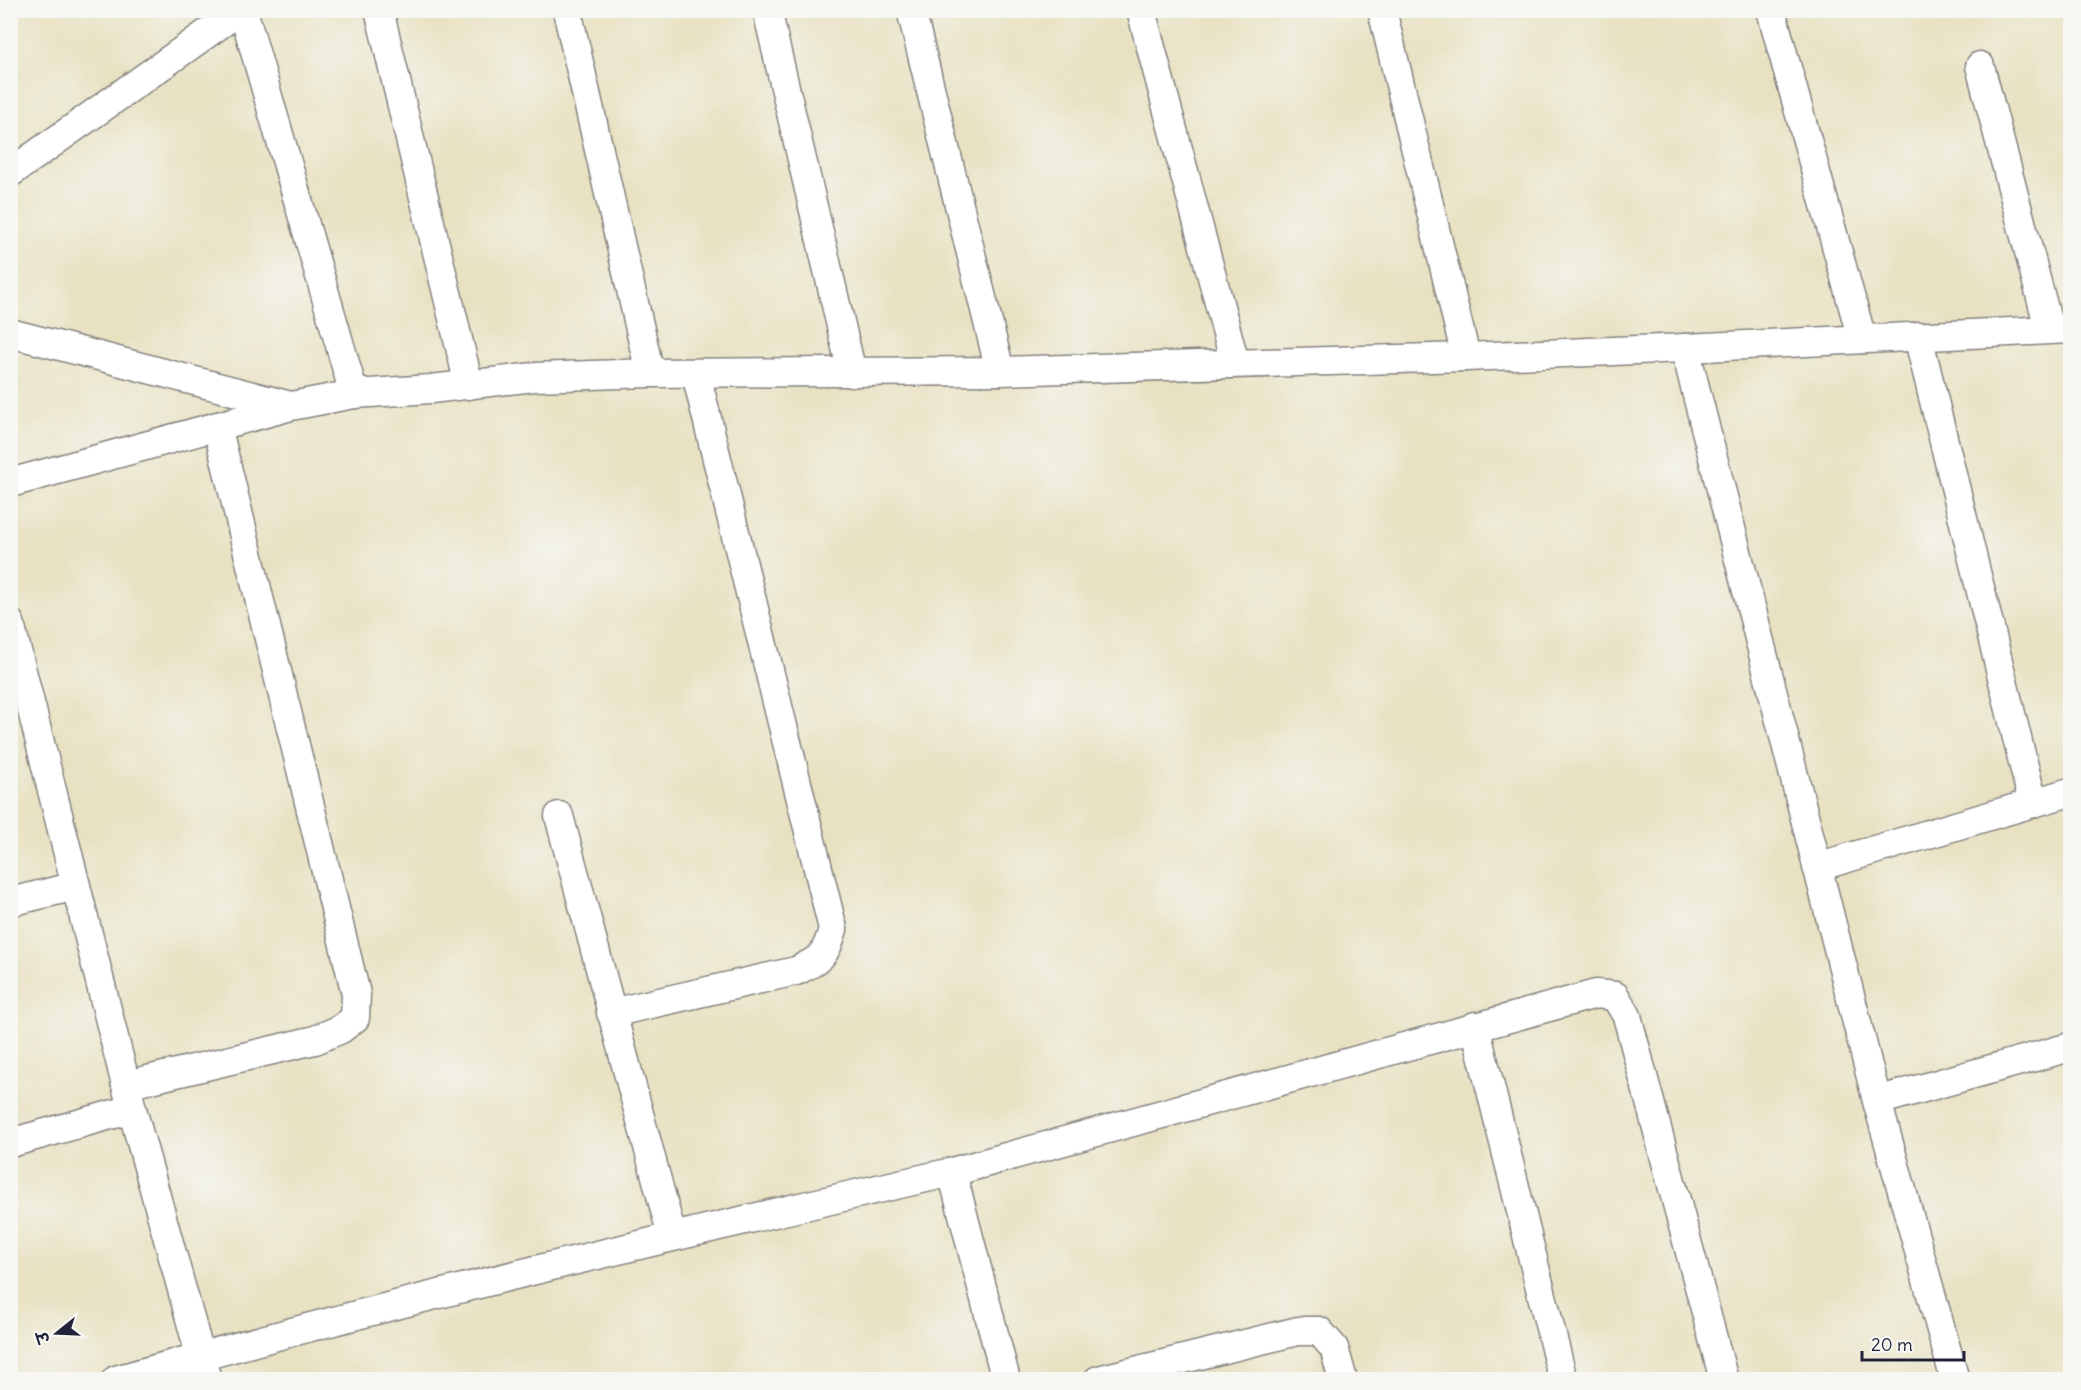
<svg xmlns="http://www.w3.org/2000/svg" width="2081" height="1390" viewBox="0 0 2081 1390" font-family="Delius,'Playpen Sans Deva',sans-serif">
<rect width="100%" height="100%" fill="#f6f6f2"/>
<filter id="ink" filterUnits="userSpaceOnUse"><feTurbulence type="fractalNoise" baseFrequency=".0167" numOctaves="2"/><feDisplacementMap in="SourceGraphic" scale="12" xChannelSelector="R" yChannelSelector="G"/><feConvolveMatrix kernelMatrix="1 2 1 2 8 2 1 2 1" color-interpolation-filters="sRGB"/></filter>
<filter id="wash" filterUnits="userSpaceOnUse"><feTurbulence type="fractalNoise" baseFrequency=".008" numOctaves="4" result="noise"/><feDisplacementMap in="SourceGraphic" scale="24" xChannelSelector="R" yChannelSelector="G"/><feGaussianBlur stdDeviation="1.35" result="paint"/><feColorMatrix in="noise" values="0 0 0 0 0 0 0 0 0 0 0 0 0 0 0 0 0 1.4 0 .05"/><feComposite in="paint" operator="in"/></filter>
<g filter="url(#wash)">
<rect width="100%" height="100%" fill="#e8e2c3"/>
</g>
<g filter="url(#ink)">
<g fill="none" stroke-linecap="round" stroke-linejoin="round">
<g stroke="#85827f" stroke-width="31">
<g id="minor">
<polyline points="243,10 354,394"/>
<polyline points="379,10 469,385"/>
<polyline points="567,10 650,373"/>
<polyline points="767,10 852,373"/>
<polyline points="911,10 1000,371"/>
<polyline points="1141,10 1235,363"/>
<polyline points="1382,10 1466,357"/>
<polyline points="1771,10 1862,339"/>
<polyline points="1980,66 2049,328"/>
<polyline points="10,173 240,10"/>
<polyline points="10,333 287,405"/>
<polyline points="1918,336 2033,803"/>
<polyline points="1685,348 1877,1101 1955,1380"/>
<polyline points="10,483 291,406 354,394 431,389 534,377 650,373 1000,371 1466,357 1685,348 2070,329"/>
<polyline points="10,623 132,1109 207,1380"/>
<polyline points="559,816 672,1236"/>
<polyline points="1817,867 2070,792"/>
<polyline points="10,902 76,886"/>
<path d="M 611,1013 L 796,971 C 821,959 825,957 833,929 L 696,374"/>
<polyline points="1475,1026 1563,1380"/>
<polyline points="126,1085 315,1040 341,1029 355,1018 356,994 217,426"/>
<polyline points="1877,1101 2070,1047"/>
<polyline points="10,1143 132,1109"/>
<polyline points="952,1172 1596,994 1615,996 1627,1016 1724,1380"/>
<path d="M 116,1380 C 392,1302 672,1236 952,1172 L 1006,1380"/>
<polyline points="1098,1380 1298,1331 1319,1331 1334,1348 1343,1380"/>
</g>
</g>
<use href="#minor" stroke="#fff" stroke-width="28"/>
</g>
</g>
<rect width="2081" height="1390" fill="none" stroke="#f6f6f2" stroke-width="36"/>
<g transform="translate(57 1333) rotate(252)" stroke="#f6f6f2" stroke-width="4.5" paint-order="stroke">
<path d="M0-4.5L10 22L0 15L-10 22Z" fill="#22223b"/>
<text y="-9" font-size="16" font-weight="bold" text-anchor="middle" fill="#22223b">उ</text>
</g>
<path d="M1862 1351v9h102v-9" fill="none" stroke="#22223b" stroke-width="3"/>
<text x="1871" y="1351" font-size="18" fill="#22223b" stroke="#f6f6f2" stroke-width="4.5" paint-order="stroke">20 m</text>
</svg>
